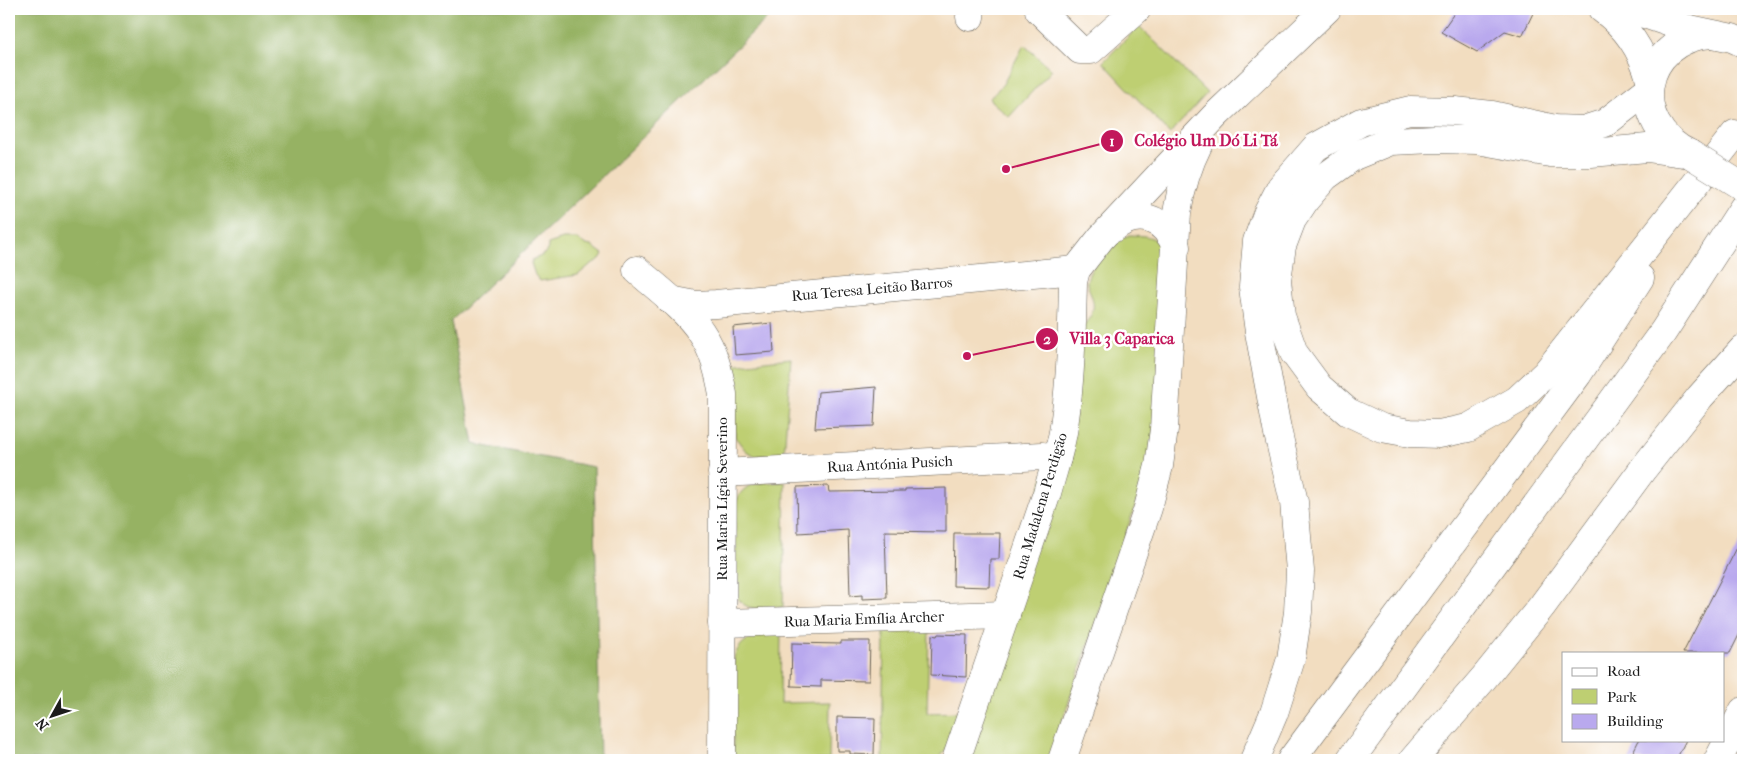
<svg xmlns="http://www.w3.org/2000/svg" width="1752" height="769" viewBox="0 0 1752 769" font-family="'IM FELL French Canon',serif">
<rect width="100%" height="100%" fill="#fff"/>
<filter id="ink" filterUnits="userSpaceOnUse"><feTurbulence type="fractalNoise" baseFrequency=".02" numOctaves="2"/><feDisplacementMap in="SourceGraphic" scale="10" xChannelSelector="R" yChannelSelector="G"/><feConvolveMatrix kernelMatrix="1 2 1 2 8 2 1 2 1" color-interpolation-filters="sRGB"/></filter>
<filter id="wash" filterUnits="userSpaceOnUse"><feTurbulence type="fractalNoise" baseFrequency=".0096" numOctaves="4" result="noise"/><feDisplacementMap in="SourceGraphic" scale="20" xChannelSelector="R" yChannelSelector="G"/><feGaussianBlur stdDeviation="1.12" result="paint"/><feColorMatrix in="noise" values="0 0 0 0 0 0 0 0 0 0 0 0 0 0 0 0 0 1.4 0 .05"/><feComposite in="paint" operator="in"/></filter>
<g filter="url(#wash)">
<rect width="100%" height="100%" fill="#f2ddc0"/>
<g fill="#becf72" stroke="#6d7647">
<polygon points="1139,26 1207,93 1170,134 1103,62"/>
<polygon points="1024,45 1052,70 1009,117 989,99 1003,84"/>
<path d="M 1130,235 C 1146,236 1155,235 1165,250 L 1153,453 L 1049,760 L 967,760 L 1084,325 C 1093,314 1096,308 1091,294 C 1090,291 1087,286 1087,283 C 1087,267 1115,239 1130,235 Z"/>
<path d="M 563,239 L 577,239 L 586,245 L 592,246 L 603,254 L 600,259 L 590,265 L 578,275 L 540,281 L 535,275 L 531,263 L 533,259 C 541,257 549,253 548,244 Z"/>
<polygon points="791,358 784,455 756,456 746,451 735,437 735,389 731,365"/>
<path d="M 785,482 L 783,607 C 761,608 741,615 734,588 L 735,505 C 743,479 762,483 785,482 Z"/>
<path d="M 929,629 L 927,713 L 959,712 C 954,728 950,750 937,760 L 882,760 L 884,630 Z"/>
<path d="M 781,633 L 780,703 L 830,702 L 829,760 L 736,760 L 733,752 L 734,657 C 743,634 759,636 781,633 Z"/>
</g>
<polygon fill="#96b264" stroke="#596740" points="9,9 777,9 451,321 474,444 594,467 600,760 9,760"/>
<g id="blocks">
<g fill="#b9a9ee">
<polygon points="1457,9 1535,9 1522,36 1505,31 1477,52 1441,32"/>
<polygon points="772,323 774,352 735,355 733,327"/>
<polygon points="876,387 874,426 815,428 818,392"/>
<polygon points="828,486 829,492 905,491 905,489 946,488 946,532 885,531 887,598 862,599 862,595 850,596 848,530 798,533 797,487"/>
<polygon points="954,533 1000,533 999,559 990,559 989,587 953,586"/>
<polygon points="1743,536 1743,627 1730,653 1683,653"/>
<polygon points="938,634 967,635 966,677 931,675 932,635 937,636"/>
<polygon points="841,641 870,641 869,681 821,680 821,687 791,686 792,643 841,644"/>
<polygon points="837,717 875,718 874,755 850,754 850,751 837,751"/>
<polygon points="1639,740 1686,740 1676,760 1629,760"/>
</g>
</g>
</g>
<g filter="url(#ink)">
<use href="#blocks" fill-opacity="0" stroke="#676055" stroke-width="1"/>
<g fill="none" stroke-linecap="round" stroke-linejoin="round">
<g stroke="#676055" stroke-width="29">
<g id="minor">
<path d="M 1602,9 C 1627,27 1642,49 1650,79"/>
<polyline points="1630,9 1685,28 1732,38 1743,43"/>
<polyline points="1039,10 1080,50 1091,50 1137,9"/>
<polyline points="970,17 971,9"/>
<path d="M 1690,154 C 1626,124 1640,39 1711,34"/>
<path d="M 1112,229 C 1138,208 1164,217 1176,247"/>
<path d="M 637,270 C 658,289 685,308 701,332 C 714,351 719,373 723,394 L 722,760"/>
<polyline points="670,300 696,305 716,304 1076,270"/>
<polyline points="722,473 1042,456 1057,458"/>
<polyline points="722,623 1006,615"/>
<path d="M 956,760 L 1047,493 C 1053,471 1061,448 1064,426 C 1071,379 1072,330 1073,282 L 1076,270 L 1101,238 L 1215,116 L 1327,9"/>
<path d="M 1062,760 L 1148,508 L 1159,466 L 1164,429 L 1177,213 C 1181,187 1187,167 1199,143"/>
<polyline points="1718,760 1743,711"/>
</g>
</g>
<g stroke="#676055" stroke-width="29">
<g id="highway">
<polyline points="1690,154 1647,148 1591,153 1550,153 1477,140 1434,139 1391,141 1354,156 1325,177 1306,199 1292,220 1282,246 1277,280 1281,316 1294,353 1319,387 1348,412 1382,428 1410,433 1439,434 1468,428 1517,400 1546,373 1735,134"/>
<polyline points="1254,760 1274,713 1291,659 1298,612 1300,571 1294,502 1277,429 1259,332 1253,287 1257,241 1267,214 1281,187 1316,147 1361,122 1410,110 1455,111 1492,115 1555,129 1583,130 1605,123 1649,89"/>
<polyline points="1291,760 1578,374 1640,278"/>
<polyline points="1350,760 1663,332 1743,208"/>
<polyline points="1413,760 1483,679 1542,606 1643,469 1700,397 1743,349"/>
</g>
</g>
<use href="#minor" stroke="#fff" stroke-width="28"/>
<use href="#highway" stroke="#fff" stroke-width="28"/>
<g stroke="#676055" stroke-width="29" stroke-linecap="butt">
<polyline id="minor-bridge" points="1690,154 1743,187"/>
</g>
<use href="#minor-bridge" stroke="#fff" stroke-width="28"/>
</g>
</g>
<g text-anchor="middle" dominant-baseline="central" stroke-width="5" stroke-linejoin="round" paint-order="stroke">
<g font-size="15" fill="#1c1c1c" stroke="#fff">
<text transform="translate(872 289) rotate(-5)">Rua Teresa Leitão Barros</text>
<text transform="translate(890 464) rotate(-3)">Rua Antónia Pusich</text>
<text transform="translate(722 499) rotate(-90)">Rua Maria Lígia Severino</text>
<text transform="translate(1040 506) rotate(-73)">Rua Madalena Perdigão</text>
<text transform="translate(864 619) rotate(-2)">Rua Maria Emília Archer</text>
</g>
</g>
<path fill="none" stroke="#c2185b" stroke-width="2" d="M1006 169L1112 141M967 356L1047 339"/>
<g fill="#c2185b" stroke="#fff" stroke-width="2">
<circle cx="1006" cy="169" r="5"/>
<circle cx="967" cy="356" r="5"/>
<circle cx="1112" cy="141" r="12"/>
<circle cx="1047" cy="339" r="12"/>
</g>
<g font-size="15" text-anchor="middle" font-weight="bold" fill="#fff">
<text x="1112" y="146">1</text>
<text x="1047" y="344">2</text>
</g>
<g font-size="16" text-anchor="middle" font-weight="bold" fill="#c2185b" stroke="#fff" stroke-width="5" stroke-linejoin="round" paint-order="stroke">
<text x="1206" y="146">Colégio Um Dó Li Tá</text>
<text x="1122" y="344">Villa 3 Caparica</text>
</g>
<rect width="1752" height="769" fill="none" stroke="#fff" stroke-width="30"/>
<rect x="1562" y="652" width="162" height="90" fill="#ffffff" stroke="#a4a4a4"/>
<rect x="1572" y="668" width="25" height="8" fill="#ffffff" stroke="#a4a4a4"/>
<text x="1607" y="676" font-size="15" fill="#1c1c1c">Road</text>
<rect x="1572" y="689" width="25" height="15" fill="#becf72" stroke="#a4a4a4"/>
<text x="1607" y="702" font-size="15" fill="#1c1c1c">Park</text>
<rect x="1572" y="714" width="25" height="15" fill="#b9a9ee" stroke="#a4a4a4"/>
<text x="1607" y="726" font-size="15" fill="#1c1c1c">Building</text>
<g transform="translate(52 716) rotate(230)" stroke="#ffffff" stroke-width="4" paint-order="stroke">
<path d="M0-4L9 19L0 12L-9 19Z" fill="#1c1c1c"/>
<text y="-8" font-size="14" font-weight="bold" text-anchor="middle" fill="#1c1c1c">N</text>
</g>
</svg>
